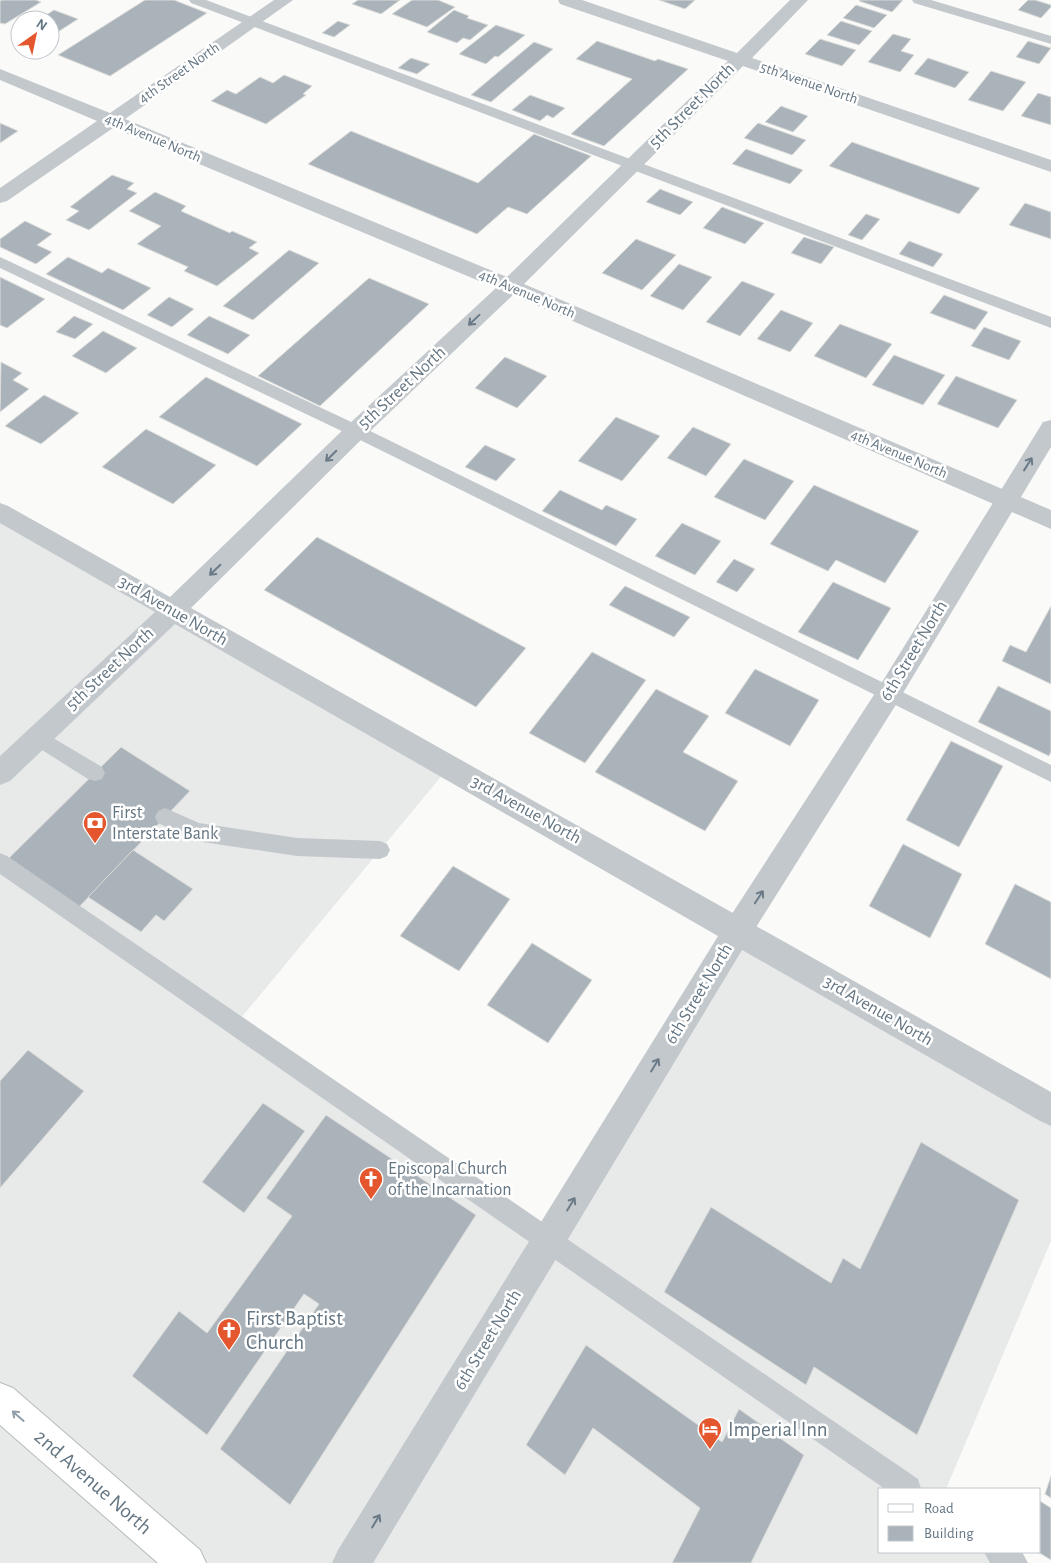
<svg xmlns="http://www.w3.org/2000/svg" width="1051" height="1563" viewBox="0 0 1051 1563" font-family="'Alegreya Sans',sans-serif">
<rect width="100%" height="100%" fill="#fafaf8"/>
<polygon fill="#e8e9e9" points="0,512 449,767 236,1024 548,1239 738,930 1051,1110 1051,1241 946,1489 880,1489 880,1552 998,1552 1015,1563 0,1563"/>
<g fill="#aab3b9" stroke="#dcdcda">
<polygon points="2,0 36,0 41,2 5,24 0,23 0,1"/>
<polygon points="145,0 174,0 207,13 110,76 58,55"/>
<polygon points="358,0 400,0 381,14 352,4"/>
<polygon points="412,0 438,0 455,7 427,27 392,14"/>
<polygon points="659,0 695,0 685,9"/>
<polygon points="860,0 903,0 892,12 859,1"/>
<polygon points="1028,0 1035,0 1051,5 1051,7 1041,18 1018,10"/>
<polygon points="856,5 887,15 874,28 843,18"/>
<polygon points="54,10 78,19 50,37 50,20 38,20"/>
<polygon points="454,10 469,16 467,18 488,25 470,40 463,38 457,43 427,32"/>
<polygon points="338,21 350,25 334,37 322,33"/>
<polygon points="841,21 872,31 859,45 827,35"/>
<polygon points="496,25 525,35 498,57 495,56 486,64 459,54"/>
<polygon points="893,34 911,39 901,51 914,55 900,72 868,62"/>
<polygon points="820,39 856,50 842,66 805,54"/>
<polygon points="597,41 655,61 658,59 688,69 604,146 571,134 632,79 576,59"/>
<polygon points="1028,41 1051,48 1039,64 1016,57"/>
<polygon points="534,42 553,49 491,102 471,95"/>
<polygon points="411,58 430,64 417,74 398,68"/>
<polygon points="928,58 969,72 955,88 914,74"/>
<polygon points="991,71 1026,82 1003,111 968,100"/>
<polygon points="284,75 312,86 303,94 306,95 266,124 211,101 227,90 236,94 260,77 273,83"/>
<polygon points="1038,93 1051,97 1051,125 1021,116"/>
<polygon points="530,95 565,108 553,118 547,115 540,121 512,110"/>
<polygon points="781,106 808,116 793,132 765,122"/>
<polygon points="0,123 18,131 0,143"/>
<polygon points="758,123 806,140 792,155 744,138"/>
<polygon points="351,131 478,183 534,134 591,156 527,214 508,207 477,234 308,164"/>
<polygon points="852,142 980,188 959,214 829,166"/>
<polygon points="746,149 803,170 790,184 732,164"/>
<polygon points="112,175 134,183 127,189 137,193 89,230 66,220 79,211 70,207"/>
<polygon points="660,189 693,202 680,215 646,202"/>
<polygon points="155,192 186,206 181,211 230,233 232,231 257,242 249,248 259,253 217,286 184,271 188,267 137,244 161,226 129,211"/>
<polygon points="1025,203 1051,212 1051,239 1009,225"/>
<polygon points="722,207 764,223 745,244 703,228"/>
<polygon points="866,214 880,219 862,240 848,235"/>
<polygon points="25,221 52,234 37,245 52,252 36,264 0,247 0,239"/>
<polygon points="804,237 834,247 821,264 791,253"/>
<polygon points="636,239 676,255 642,290 602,273"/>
<polygon points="909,241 943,254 933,267 899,254"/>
<polygon points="289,250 319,263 253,320 223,306"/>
<polygon points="68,257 102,273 108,268 151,288 123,310 46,274"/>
<polygon points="679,264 712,277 683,310 650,296"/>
<polygon points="0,277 45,299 7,328 0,325"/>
<polygon points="369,278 429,304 320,406 258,376"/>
<polygon points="742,281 775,294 740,336 706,322"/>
<polygon points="944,295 988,312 975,330 930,313"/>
<polygon points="169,297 194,309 172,327 147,315"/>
<polygon points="781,310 813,323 790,352 757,339"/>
<polygon points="74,316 93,324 75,339 56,332"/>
<polygon points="209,316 250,335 228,354 187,335"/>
<polygon points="840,324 892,344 866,378 814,356"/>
<polygon points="984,327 1021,341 1009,360 971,346"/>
<polygon points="103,331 137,348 106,373 72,356"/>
<polygon points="894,355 945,375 923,405 872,385"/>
<polygon points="505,357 547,376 517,408 475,388"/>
<polygon points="1,362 22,373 13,380 29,389 0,412"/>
<polygon points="956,376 1017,400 998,428 937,404"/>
<polygon points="206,377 302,424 257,466 159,417"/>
<polygon points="44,395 79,413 41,444 5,426"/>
<polygon points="616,417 660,436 622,481 578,461"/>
<polygon points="693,427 731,444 706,476 667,458"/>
<polygon points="146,429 216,465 173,504 102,467"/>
<polygon points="485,445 516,459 496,481 465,467"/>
<polygon points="744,459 794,481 765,520 714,497"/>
<polygon points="814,485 919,531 885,583 836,560 828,571 770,544"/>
<polygon points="560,490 602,510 606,505 637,519 616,546 542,511"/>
<polygon points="682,523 721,541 695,575 655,556"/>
<polygon points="317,537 526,648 476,707 264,590"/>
<polygon points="734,559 755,569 737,592 716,582"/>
<polygon points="833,582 891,608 858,660 798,632"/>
<polygon points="625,586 690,617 674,637 609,605"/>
<polygon points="1051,606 1051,684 1002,661 1010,645 1026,652"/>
<polygon points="592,652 646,680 585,763 529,733"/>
<polygon points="755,669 819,700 790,746 725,713"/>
<polygon points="998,686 1051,711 1051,752 1049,756 978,722"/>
<polygon points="656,689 709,716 683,752 738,781 705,831 595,772"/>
<polygon points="951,741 1003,766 959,847 906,820"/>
<polygon points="121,747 190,791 79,907 9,858"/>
<polygon points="903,844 962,874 930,938 869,906"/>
<polygon points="133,850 193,889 164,921 156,915 141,932 88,897"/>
<polygon points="453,866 510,899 459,971 400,936"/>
<polygon points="1015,884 1051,902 1051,979 985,944"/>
<polygon points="532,943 592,980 548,1043 487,1005"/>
<polygon points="28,1050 84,1091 0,1188 0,1081"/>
<polygon points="263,1103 305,1131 244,1213 202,1182"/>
<polygon points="326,1115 476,1215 290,1505 220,1449 319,1304 304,1294 207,1435 132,1376 179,1311 207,1333 292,1216 266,1198"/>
<polygon points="921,1142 1019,1200 917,1435 814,1367 806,1385 664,1292 711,1207 831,1283 843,1258 860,1269"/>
<polygon points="586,1345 722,1442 739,1409 804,1455 751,1563 672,1563 700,1508 593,1428 565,1475 526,1445"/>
<polygon points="1051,1476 1051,1498 1045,1494"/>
<polygon points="1040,1501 1051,1508 1051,1560 1038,1552 1040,1552"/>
</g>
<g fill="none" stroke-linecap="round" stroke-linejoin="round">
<g stroke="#b5babe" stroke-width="2">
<polygon id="primary" points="0,1383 13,1388 200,1550 206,1563 158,1563 0,1425"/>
</g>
<g fill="#c3c8cc" fill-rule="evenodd">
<polygon points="189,0 206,0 1051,317 1051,328 191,3"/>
<polygon points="912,0 931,0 1051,36 1051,44 914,3"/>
<polygon points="0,257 362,427 1051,765 1051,782 350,435 0,268"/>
<polygon points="38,729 102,767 105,773 102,779 95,781 88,779 31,743 28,737 31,731"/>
<polygon points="165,808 199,823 297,838 380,841 387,844 390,850 387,856 380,859 297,856 196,841 158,823 155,817 158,811"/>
<polygon points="0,853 7,856 918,1479 921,1489 885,1489 0,874"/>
<polygon points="984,1552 1022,1552 1028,1563 990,1563"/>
</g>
<polygon fill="#c3c8cc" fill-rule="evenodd" points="274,0 293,0 125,119 507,277 728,61 560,4 558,0 582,0 737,53 790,0 808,0 752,58 1051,160 1051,172 743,66 524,284 1051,510 1051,529 513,295 364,437 191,608 1051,1092 1051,1126 1040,1121 175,624 10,781 0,785 0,756 155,612 0,523 0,503 8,506 170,597 348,425 496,288 113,128 7,201 0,203 0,188 97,121 0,80 0,69 110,113"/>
<polygon fill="#c3c8cc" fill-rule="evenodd" points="1051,420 1051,447 897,703 748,940 373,1563 332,1563 338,1550 728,920 879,687 1043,422"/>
<use href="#primary" fill="#fff" fill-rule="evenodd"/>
</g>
<defs><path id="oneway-shaft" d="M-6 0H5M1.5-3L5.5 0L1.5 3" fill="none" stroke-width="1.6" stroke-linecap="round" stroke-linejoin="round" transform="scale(1.25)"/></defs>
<g stroke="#6a7a87">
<use href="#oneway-shaft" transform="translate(474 320) rotate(137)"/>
<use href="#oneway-shaft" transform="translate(331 456) rotate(135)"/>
<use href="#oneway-shaft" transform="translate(1028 464) rotate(-58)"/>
<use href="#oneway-shaft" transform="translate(215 570) rotate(136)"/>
<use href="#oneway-shaft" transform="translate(759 897) rotate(-57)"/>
<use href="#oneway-shaft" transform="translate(655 1065) rotate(-59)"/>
<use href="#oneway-shaft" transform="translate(571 1204) rotate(-59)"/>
<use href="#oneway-shaft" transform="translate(376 1521) rotate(-59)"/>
</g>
<use stroke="#939fa8" href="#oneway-shaft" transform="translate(18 1416) rotate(-139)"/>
<defs>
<g id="bank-pin" transform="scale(1.25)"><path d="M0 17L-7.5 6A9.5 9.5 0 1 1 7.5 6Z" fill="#e4572e" stroke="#fff"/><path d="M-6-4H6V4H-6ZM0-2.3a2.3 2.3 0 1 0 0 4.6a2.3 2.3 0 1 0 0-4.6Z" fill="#fff"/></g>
<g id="church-pin" transform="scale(1.25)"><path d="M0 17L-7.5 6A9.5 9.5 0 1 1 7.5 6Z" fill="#e4572e" stroke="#fff"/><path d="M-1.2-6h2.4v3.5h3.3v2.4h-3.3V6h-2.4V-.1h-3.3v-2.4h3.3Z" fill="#fff"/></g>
<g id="hotel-pin" transform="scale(1.25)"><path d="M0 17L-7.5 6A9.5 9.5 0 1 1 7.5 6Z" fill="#e4572e" stroke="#fff"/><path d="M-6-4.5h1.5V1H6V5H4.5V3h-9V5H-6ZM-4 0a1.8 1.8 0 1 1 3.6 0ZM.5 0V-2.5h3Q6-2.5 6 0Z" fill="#fff"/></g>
</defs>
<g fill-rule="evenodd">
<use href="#bank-pin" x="95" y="823"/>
<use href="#church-pin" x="371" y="1179"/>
<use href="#church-pin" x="229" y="1330"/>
<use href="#hotel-pin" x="710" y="1429"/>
</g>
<g text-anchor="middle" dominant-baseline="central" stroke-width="5" stroke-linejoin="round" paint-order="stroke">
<g font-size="15" fill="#657683" stroke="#fff">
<text transform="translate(179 73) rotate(-35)">4th Street North</text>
<text transform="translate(809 83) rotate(19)">5th Avenue North</text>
<text transform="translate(153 138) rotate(23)">4th Avenue North</text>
<text transform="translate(527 294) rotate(23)">4th Avenue North</text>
<text transform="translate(899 454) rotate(23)">4th Avenue North</text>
</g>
<g font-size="18" fill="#657683" stroke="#fff">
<text transform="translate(692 106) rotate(-45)">5th Street North</text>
<text transform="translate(402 388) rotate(-43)">5th Street North</text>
<text transform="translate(173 611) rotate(30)">3rd Avenue North</text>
<text transform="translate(914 651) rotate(-59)">6th Street North</text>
<text transform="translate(110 669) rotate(-43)">5th Street North</text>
<text transform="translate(526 810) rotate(29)">3rd Avenue North</text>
<text transform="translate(699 994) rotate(-59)">6th Street North</text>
<text transform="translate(878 1011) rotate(30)">3rd Avenue North</text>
<text transform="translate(488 1340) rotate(-59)">6th Street North</text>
</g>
<g font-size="18" fill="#657683" stroke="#fff" text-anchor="start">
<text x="112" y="813">First<tspan x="112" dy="21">Interstate Bank</tspan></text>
<text x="388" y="1169">Episcopal Church<tspan x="388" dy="21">of the Incarnation</tspan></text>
</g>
<g font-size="21" fill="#657683" stroke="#fff" text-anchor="start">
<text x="246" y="1318">First Baptist<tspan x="246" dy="24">Church</tspan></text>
<text x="728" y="1429">Imperial Inn</text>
</g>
<g font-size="21" fill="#657683" stroke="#fff">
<text transform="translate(93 1482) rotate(41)">2nd Avenue North</text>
</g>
</g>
<rect x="878" y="1488" width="162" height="65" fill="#ffffff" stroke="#c1c8cd"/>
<rect x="888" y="1504" width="25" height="8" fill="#ffffff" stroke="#c1c8cd"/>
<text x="924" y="1513" font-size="15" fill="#657683">Road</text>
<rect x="888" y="1526" width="25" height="15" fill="#aab3b9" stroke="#c1c8cd"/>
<text x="924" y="1538" font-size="15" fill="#657683">Building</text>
<g transform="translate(35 35) rotate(33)"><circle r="24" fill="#ffffff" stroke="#c1c8cd"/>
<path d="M0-4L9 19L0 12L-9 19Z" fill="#e4572e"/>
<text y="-8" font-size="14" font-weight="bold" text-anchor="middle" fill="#657683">N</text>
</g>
</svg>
